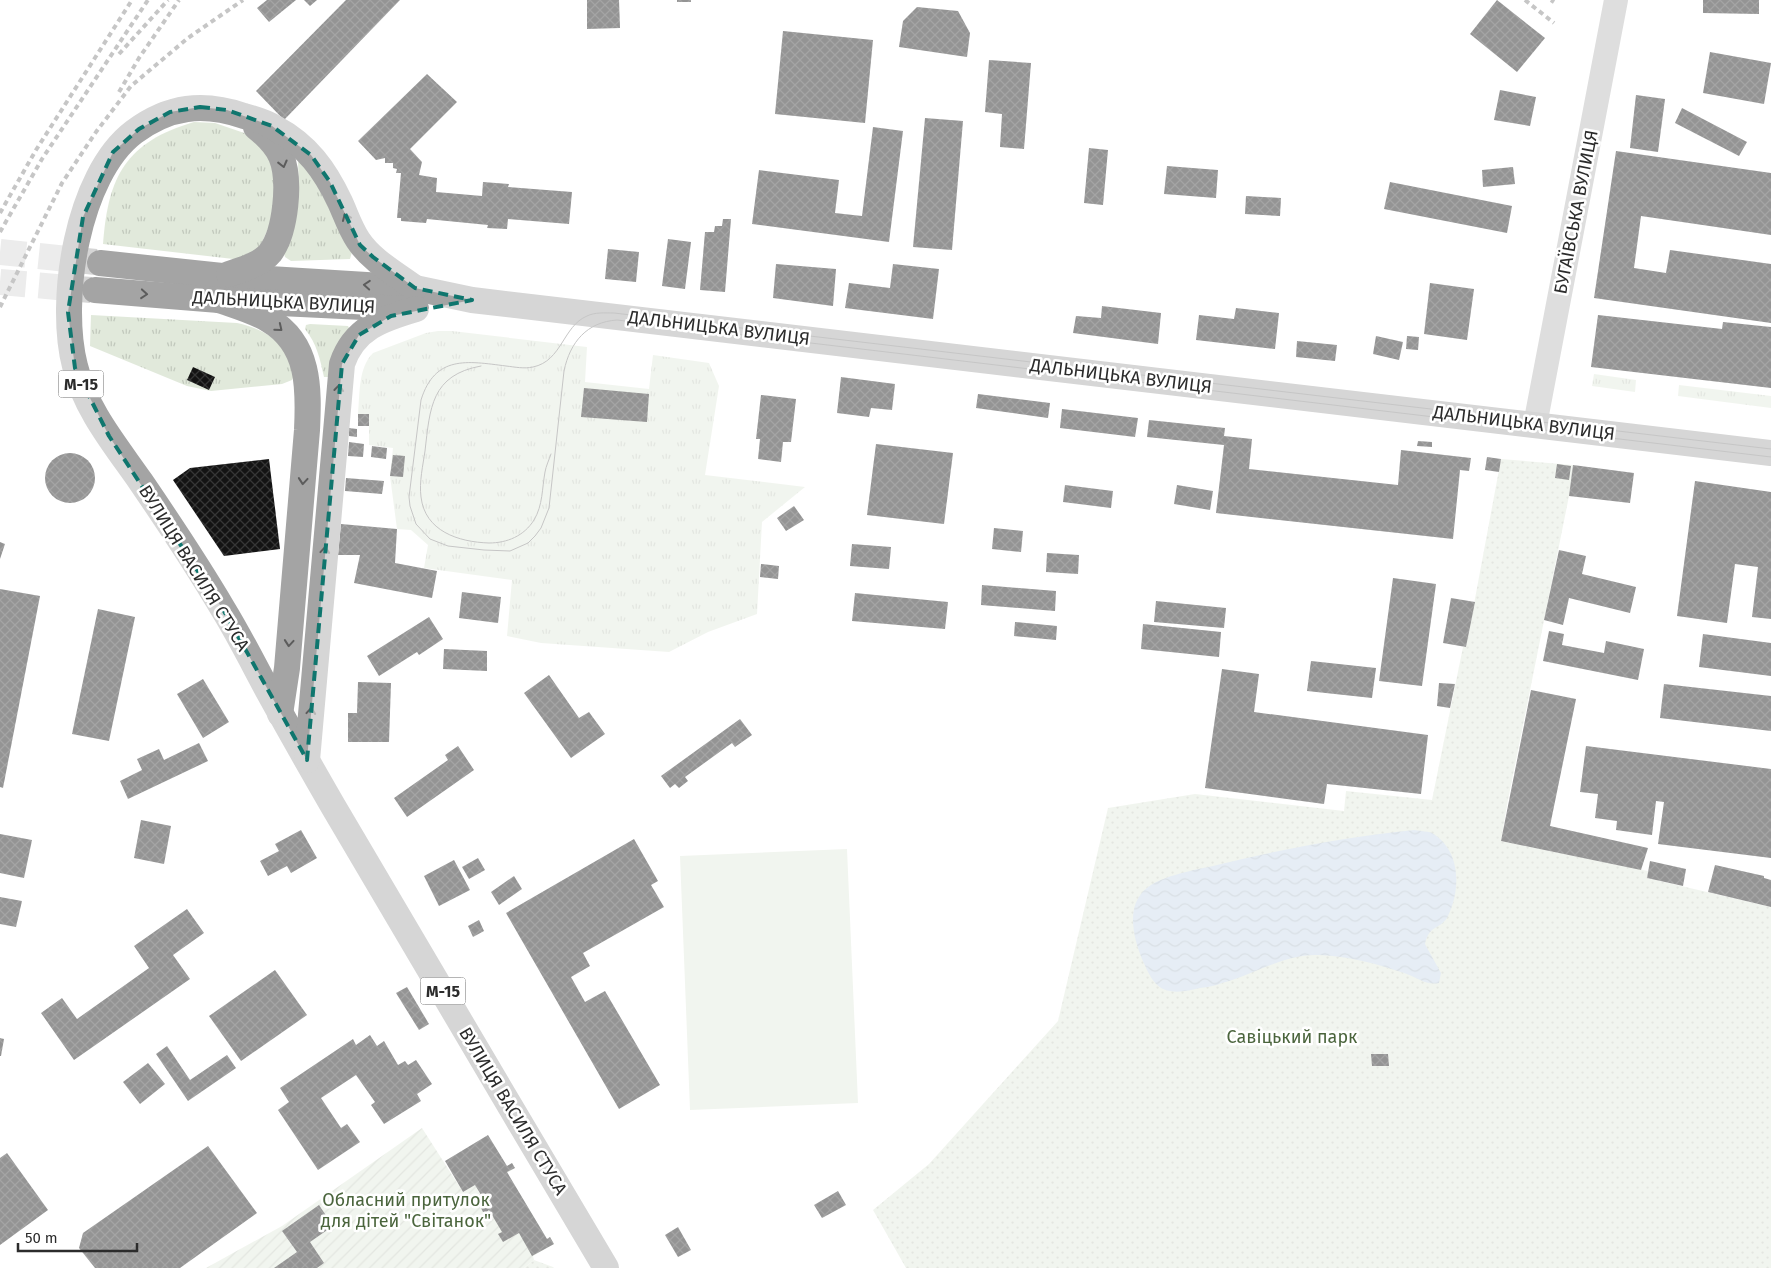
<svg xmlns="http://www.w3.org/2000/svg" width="1771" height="1268" viewBox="0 0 1771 1268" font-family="'Fira Sans',sans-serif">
<defs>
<pattern id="grass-tufts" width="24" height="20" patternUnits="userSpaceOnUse" patternTransform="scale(1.25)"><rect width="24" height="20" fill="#e1e9db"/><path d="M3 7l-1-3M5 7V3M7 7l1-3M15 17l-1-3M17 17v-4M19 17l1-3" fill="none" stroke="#c1c8bc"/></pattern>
<pattern id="park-dots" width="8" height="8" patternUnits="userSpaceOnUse" patternTransform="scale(1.25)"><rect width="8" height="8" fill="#e1e9db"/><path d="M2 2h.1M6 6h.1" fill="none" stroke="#c1c8bc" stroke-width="1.8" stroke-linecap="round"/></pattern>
<pattern id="garden-furrows" width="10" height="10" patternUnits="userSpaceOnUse" patternTransform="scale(1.25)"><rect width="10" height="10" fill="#e1e9db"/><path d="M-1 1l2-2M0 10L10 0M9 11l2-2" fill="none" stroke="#c1c8bc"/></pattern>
<pattern id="water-waves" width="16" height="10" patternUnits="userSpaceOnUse" patternTransform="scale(1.25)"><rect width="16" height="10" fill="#c8d8e8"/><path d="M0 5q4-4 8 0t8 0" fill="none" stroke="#acbac7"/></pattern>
<pattern id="building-cross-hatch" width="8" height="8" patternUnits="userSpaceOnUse" patternTransform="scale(1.25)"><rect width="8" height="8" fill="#131313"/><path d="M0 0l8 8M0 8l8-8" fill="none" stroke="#363636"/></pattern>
</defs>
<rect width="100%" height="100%" fill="#fff"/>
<g fill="url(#grass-tufts)">
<path d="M 194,122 L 215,123 L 253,136 L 274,156 L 274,215 L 259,249 L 242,260 L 103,244 C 108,176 126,142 194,122 Z"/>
<polygon points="304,160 352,252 350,259 291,261 285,257 284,253 299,188 298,162"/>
<path d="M 91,315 L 237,323 C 256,327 275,335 286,353 C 290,359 292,368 294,376 L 292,380 L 282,384 L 211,391 L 187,386 L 90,346 Z"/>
<path d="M 310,324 L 348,326 L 349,328 L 332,377 L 324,377 C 320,359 317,344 305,329 L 306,325 Z"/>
<path d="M 438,331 L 452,331 L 587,347 L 585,382 L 649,389 L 653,355 L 709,363 L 719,386 L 705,475 L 805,487 L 762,522 L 757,614 L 708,632 L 669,652 L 541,643 L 507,636 L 512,580 L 424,568 L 428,545 L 411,530 L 397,529 L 390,476 L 393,448 L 369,445 L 369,414 L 358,414 C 360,394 358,368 373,353 L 426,333 Z"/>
<polygon points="1594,374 1636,380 1635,392 1592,386"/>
<polygon points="1679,385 1771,396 1771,408 1678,396"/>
</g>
<g fill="url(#park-dots)">
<polygon points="1501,459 1573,465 1569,496 1507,805 1501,841 1648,871 1647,878 1771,907 1771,1268 906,1268 873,1210 929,1164 1058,1021 1108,808 1195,794 1344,811 1346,791 1432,800 1463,647 1466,647"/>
<polygon points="534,1260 553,1267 554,1268 524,1268"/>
</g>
<polygon fill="url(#garden-furrows)" points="422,1128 463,1192 512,1163 515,1168 507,1173 547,1239 550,1237 554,1244 533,1256 534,1260 524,1268 206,1268 282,1226"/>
<polygon fill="#e1e9db" points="847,849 858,1103 690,1110 680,856"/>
<path fill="url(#water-waves)" d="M 1414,830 C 1419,831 1427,831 1432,833 C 1461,850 1461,889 1448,916 C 1441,930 1429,924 1425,944 L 1441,973 L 1439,983 C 1427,986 1416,977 1404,973 C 1377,964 1348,956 1319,955 C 1283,954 1256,974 1222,983 C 1215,986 1208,987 1200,988 C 1191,990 1180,993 1170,991 C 1154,989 1148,972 1142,959 C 1134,940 1127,911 1141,894 C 1154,876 1196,870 1217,865 C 1282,849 1347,837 1414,830 Z"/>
<g fill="url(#building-cross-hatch)">
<polygon points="267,0 296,0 269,22 257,8"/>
<polygon points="304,0 317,0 310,6"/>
<polygon points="346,0 400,0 284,120 256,91"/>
<polygon points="587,0 619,0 620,28 587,29"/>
<rect x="677" y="0" width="14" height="2"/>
<polygon points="1497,0 1545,38 1517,72 1470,34"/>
<polygon points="1703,0 1759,0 1759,14 1703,13"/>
<polygon points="917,7 958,11 970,33 967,57 899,47 903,21"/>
<polygon points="783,31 873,40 865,123 775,114"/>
<polygon points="1710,52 1771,63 1764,104 1703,93"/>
<polygon points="989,60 1031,63 1024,149 1000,147 1002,114 985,112"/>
<polygon points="427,74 457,102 410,149 422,162 419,175 437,178 436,192 482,196 483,182 509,184 508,187 572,192 569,224 508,219 507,229 487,228 488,225 427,219 426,223 413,222 401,221 401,218 397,218 401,173 396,173 397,169 393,168 393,163 385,163 385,158 376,160 358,141"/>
<polygon points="1500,90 1536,97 1530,126 1494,120"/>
<polygon points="1636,95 1665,99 1658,152 1630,148"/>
<polygon points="1682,108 1747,142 1739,156 1675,123"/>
<polygon points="925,118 963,121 952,250 913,247"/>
<polygon points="873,127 903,131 889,242 752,224 759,170 839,180 835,213 862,216"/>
<polygon points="1089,148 1108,150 1103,205 1084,203"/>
<polygon points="1616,151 1771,173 1771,235 1641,216 1634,268 1666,273 1670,250 1771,264 1771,323 1594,298"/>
<polygon points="1167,166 1218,170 1216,198 1164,194"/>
<polygon points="1513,167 1515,184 1483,187 1482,170"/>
<polygon points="1390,182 1512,206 1507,233 1384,209"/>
<polygon points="1246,196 1281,198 1280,216 1245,214"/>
<polygon points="723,219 731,219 725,292 700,290 705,232 714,232 715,226 722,226"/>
<polygon points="668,239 691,242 685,289 662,286"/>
<polygon points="608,249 639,252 636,282 605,279"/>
<polygon points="776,264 836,269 833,306 773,298"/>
<polygon points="893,264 939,269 933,319 845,308 849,283 890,288"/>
<polygon points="1430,283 1474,289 1467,340 1424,334"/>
<polygon points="1102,306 1161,313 1158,344 1073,333 1076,316 1101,318"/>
<polygon points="1236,308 1279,313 1275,349 1196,340 1199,315 1234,319"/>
<polygon points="1598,315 1722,329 1723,322 1771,327 1771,388 1591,367"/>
<polygon points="1376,336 1403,342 1399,360 1373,354"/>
<polygon points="1407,336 1419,337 1418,350 1406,349"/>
<polygon points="1297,341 1337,345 1335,361 1296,357"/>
<polygon points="193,367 215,377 209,390 187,380"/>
<polygon points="841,377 895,384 892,410 871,408 869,417 837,413"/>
<polygon points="584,388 649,394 647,422 581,417"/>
<polygon points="978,394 1050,403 1048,418 976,408"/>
<polygon points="761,395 796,399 791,442 783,442 781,462 758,459 760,439 756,439"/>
<polygon points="1062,409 1138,418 1135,437 1060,428"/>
<rect x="358" y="414" width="11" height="12"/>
<polygon points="1149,420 1225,428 1224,436 1252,439 1249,469 1398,485 1401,450 1471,458 1469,471 1460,470 1453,539 1216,513 1224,445 1147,437"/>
<polygon points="349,428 357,429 357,437 349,436"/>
<polygon points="1418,441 1432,442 1432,447 1417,446"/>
<polygon points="349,442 364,444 363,457 348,456"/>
<polygon points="876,444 953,453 944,524 867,515"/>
<polygon points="372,446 387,448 386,459 371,457"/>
<circle cx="70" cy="478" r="25"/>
<polygon points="393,455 405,456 403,477 390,476"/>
<polygon points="1487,457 1501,459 1499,472 1485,470"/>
<polygon points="269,459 280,549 224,556 173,480 190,468"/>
<polygon points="1557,464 1571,466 1569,480 1555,478"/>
<polygon points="1573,465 1634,473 1630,503 1569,496"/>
<polygon points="346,478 384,481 382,494 345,491"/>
<polygon points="1695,481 1771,492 1771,619 1752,617 1758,567 1735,564 1727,623 1677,616"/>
<polygon points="1065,485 1113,491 1111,508 1063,502"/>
<polygon points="1177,485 1213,491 1210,510 1174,504"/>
<polygon points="794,506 804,520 786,531 777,518"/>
<polygon points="341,524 397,529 395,563 437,571 432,598 354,583 360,555 338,555"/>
<polygon points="994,528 1023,531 1021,552 992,549"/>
<polygon points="0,542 5,544 0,559"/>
<polygon points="852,544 891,547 889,569 850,566"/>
<polygon points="1559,550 1586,556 1582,574 1636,587 1630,613 1569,598 1563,625 1544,620"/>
<polygon points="1047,553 1079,555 1078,574 1046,572"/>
<polygon points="761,564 779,566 778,579 760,577"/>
<polygon points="1393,578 1436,584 1422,686 1379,681"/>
<polygon points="982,585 1056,591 1055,611 981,605"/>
<polygon points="0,589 40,596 3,788 0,787"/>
<polygon points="462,592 501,597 498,623 459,618"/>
<polygon points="855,593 948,602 945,629 852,621"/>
<polygon points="1451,598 1475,602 1466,647 1443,643"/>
<polygon points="1156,601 1226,608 1224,628 1154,622"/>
<polygon points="98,609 135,617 109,741 72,734"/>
<polygon points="429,617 443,639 419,655 417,652 379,676 367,656"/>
<polygon points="1015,622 1057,626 1056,640 1014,636"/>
<polygon points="1143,624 1221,632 1219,657 1141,649"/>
<polygon points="1549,631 1564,634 1562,645 1604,653 1606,641 1644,649 1638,680 1543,661"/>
<polygon points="1703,634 1771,643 1771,676 1699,667"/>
<polygon points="444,649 487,651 487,671 443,669"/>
<polygon points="1311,661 1376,668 1372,698 1307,691"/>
<polygon points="1222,669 1259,674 1254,712 1428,735 1421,794 1327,784 1324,804 1205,788"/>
<polygon points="549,675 579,718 589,712 605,734 571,758 524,693"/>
<polygon points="203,679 229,722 203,738 177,694"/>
<polygon points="358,682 391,683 389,742 348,742 348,713 357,713"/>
<polygon points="1439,683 1455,684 1450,708 1437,706"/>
<polygon points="1664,684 1771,696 1771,731 1660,718"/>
<polygon points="1531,690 1576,699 1550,826 1648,848 1641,870 1501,841"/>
<polygon points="740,719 752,735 735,747 732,743 685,777 688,781 679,788 675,784 670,788 661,776"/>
<polygon points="199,743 208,761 128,799 120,781 142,770 137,759 159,749 164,760"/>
<polygon points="458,746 474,770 407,817 394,798 448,760 445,755"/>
<polygon points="1586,746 1771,769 1771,858 1658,844 1664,802 1656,801 1652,835 1616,830 1617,821 1595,818 1598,794 1580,792"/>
<polygon points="141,820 171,826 164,864 134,858"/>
<polygon points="301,830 317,858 291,873 287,866 268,876 260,861 279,851 275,844"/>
<polygon points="0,834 32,840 24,878 0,873"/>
<polygon points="634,839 658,881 651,885 664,907 583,953 590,966 571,977 585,1002 605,991 660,1085 619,1109 506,913"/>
<polygon points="478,858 485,870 469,879 462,867"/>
<polygon points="454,860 470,890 439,906 424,876"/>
<polygon points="1650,861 1686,869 1683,886 1647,878"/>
<polygon points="1715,865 1764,876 1764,878 1771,880 1771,907 1708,892"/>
<polygon points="514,876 522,889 499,905 491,892"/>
<polygon points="0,897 22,901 16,927 0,924"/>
<polygon points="187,909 204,933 173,955 190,979 74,1060 41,1013 62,998 77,1019 149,968 134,946"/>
<polygon points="479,920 484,931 473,937 468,926"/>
<polygon points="275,970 307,1015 241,1061 209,1016"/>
<polygon points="407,987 429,1024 419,1030 396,993"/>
<polygon points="370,1035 377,1046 384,1041 398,1065 405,1061 408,1065 416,1060 432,1084 417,1094 421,1101 384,1124 371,1105 375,1102 356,1075 321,1098 341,1128 347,1124 360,1142 318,1170 278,1110 289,1102 280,1088 353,1039 356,1045"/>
<polygon points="0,1038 4,1039 1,1056 0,1056"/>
<polygon points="167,1046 190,1080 227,1055 236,1068 188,1101 156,1054"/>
<polygon points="1371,1054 1388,1054 1389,1066 1372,1066"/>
<polygon points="148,1063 165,1084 140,1104 123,1082"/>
<polygon points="488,1135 507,1166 512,1163 515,1168 507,1172 547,1239 550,1237 554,1244 532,1256 519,1233 503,1242 498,1234 502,1232 489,1210 484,1214 480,1206 486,1203 475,1185 463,1192 445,1161"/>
<polygon points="208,1146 257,1213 180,1268 95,1268 79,1248 83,1233"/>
<polygon points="7,1153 48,1210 0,1245 0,1158"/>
<polygon points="838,1191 846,1205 822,1218 814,1205"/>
<polygon points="319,1205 333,1226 310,1242 324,1263 317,1268 274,1268 297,1252 282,1231"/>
<polygon points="678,1227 691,1250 678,1257 665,1235"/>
</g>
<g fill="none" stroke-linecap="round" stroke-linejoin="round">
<g stroke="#d5d5d5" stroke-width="26" stroke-dasharray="26 13" stroke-linecap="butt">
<polyline points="0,252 96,262"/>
<polyline points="0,282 91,290"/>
</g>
<polyline stroke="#b6b6b6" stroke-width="24" points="1535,425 1616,0"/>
<g stroke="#a4a4a4" stroke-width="26">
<polyline points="100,263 222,276 415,288 472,300 1771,453"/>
<path d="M 229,274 C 243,269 260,265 270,253 C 286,232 291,180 281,156 C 275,143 266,135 256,127"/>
<path d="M 415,288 C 396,274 371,260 358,240 C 350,228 346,215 340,202 C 325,170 307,145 275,128 C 266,122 255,119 244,116 C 203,102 169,106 134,132 C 77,175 58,301 75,366 C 85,409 116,446 141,482 C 169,523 197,565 223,609 C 239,635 253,663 267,689 C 289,729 311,768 333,806 C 423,961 515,1114 606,1268"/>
<polyline points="95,290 219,300 404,309"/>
<path d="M 219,300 C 236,306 254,311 269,320 C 310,344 309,389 307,430 L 287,668 L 280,714"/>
<path d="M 307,760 L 342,364 C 354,328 382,319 416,309"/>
</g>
<g stroke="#818181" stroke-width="1">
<path d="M 481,366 C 431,375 430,408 425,451 C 423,465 419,482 421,497 C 425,531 458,542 489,543 C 507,543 524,536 534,520 C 543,505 542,488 545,472 C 546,466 549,460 551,454"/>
<path d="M 1771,449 L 614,313 C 605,313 595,312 587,316 C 563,326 562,361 533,367 C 524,369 515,367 506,366 C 467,361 435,355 421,400 L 409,497 L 410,506 L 416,524 L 430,539 L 448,546 L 484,550 L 510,551 L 528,543 L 535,536 L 541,528 L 549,508 L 564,371 C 570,342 587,322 617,320 L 1771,457"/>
</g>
<g stroke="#818181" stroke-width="4" stroke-dasharray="5 4" stroke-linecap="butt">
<polyline points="1525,0 1554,23"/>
<polyline points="1551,0 1554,2"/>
<polyline points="119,54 168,0"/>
<polyline points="119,92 139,58 179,0"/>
<polyline points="0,213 36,150 132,0"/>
<polyline points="0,232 42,159 148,0"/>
<polyline points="0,307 62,183 96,132 131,86 188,38 243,0"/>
</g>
</g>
<defs><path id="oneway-chevron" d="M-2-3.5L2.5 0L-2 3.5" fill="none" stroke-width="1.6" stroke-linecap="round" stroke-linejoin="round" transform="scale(1.25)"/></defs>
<g stroke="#5c5c5c">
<use href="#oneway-chevron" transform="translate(283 164) rotate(76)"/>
<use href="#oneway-chevron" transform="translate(346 217) rotate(-113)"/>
<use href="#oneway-chevron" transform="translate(367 285) rotate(-176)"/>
<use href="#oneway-chevron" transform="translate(144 294) rotate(5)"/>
<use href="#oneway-chevron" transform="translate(279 328) rotate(39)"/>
<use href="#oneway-chevron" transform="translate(339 388) rotate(-84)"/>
<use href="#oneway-chevron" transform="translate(303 481) rotate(95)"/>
<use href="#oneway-chevron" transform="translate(325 550) rotate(-85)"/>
<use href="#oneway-chevron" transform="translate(289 643) rotate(95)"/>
<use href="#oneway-chevron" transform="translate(311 711) rotate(-85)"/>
</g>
<path d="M0 0H1771V1268H0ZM 200,107 L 227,110 L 272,126 L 311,155 L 330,182 L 360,245 L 373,257 L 415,288 L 472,300 L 391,316 L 359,335 L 342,364 L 307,760 L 224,611 L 109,436 L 75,368 L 68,312 L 83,217 L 113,152 L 139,129 L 170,112 Z" fill="#fff" fill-opacity=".55" fill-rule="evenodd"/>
<path fill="none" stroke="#0f766e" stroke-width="4" stroke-dasharray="10 6" stroke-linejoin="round" d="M 200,107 L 227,110 L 272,126 L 311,155 L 330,182 L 360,245 L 373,257 L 415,288 L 472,300 L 391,316 L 359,335 L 342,364 L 307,760 L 224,611 L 109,436 L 75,368 L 68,312 L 83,217 L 113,152 L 139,129 L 170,112 Z"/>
<g text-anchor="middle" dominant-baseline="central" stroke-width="5" stroke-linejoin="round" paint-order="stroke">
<g fill="#fff" stroke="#6b6b6b" stroke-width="1">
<rect x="58.5" y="370.5" width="45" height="27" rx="4"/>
<rect x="420.5" y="977.5" width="45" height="27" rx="4"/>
</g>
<g font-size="16" font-weight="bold" fill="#2c2c2c">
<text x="81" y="384">М-15</text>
<text x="443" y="991">М-15</text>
</g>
<g font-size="18" fill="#2c2c2c" stroke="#fff">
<text transform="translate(1576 212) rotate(-79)">БУГАЇВСЬКА ВУЛИЦЯ</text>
<text transform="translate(284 302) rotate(3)">ДАЛЬНИЦЬКА ВУЛИЦЯ</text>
<text transform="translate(719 328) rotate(7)">ДАЛЬНИЦЬКА ВУЛИЦЯ</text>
<text transform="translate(1121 376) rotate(7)">ДАЛЬНИЦЬКА ВУЛИЦЯ</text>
<text transform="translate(1524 423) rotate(7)">ДАЛЬНИЦЬКА ВУЛИЦЯ</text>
<text transform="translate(194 568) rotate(58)">ВУЛИЦЯ ВАСИЛЯ СТУСА</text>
<text transform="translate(513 1111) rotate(59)">ВУЛИЦЯ ВАСИЛЯ СТУСА</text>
</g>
<g font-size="18" fill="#4b653d" stroke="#fff">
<text x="1292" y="1037">Савіцький парк</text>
<text x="406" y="1200">Обласний притулок<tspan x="406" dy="21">для дітей "Світанок"</tspan></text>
</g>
</g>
<path d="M18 1243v8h119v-8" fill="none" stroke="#2c2c2c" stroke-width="2.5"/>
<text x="25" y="1243" font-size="15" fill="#2c2c2c" stroke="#ffffff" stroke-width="4" paint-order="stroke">50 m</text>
</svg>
